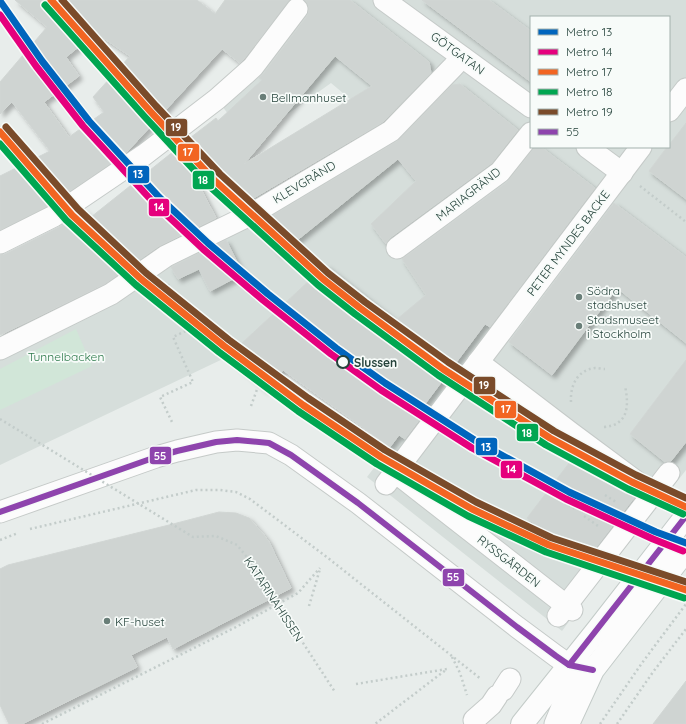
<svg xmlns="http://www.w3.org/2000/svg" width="686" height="724" viewBox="0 0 686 724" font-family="Quicksand,sans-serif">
<defs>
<filter id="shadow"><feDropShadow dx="3.5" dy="3.5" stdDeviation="2" flood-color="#0004"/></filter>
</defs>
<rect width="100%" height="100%" fill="#e8edeb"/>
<path fill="#d6dedb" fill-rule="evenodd" d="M 228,0 L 686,0 L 686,470 L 590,593 L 562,631 L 367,477 L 390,447 L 283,370 L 266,390 L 227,357 L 0,465 L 0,344 L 387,130 L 331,83 L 250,141 L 217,100 L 279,37 ZM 531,17 L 669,17 L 669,147 L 531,147 Z"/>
<polygon fill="#d1e6d8" points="76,329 92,366 0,410 0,369"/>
<g fill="#cfd4d2" stroke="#d1d6d4" fill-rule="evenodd" filter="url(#shadow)">
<path d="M 15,0 L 197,0 L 215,14 L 225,0 L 290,0 L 244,59 L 240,63 L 222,49 L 125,154 L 48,206 L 0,230 L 0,176 L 50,151 L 12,102 L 0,114 L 0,82 L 47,27 ZM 96,33 L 130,56 L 93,97 L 104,112 L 69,137 L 44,102 L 79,76 L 66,57 Z"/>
<path d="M 305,0 L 350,0 L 429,62 L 431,73 L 383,122 L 240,206 L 186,141 L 216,118 L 218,121 L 262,80 L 259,78 L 263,74 L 307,16 L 309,10 L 308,5 ZM 335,56 L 372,86 L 244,164 Z"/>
<polygon points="422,0 489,0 531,31 531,82"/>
<polygon points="460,84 518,130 492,163 390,238 386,244 371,224 416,181 398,159 280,254 256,225 397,141 452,85"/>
<polygon points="686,123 686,199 649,171 667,147 669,147 669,145"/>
<polygon points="179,147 216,218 159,246 105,284 0,335 0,255 5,254 59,227 84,210 91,217"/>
<polygon points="535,147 541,147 595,188 490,327 485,324 425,404 429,407 405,439 399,435 390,447 283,370 266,390 227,357 326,265 396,320 426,295 402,259 507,182"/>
<polygon points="614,203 686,257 686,343 617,288 552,375 509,342"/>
<polygon points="226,240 243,274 210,291 199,269 178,279 171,267"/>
<polygon points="686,360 686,442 671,461 665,462 630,434"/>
<polygon points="576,454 634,498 585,562 527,518"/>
<polygon points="219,512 236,513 249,518 264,535 269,542 291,588 173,649 167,637 131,655 137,667 22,724 9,724 0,705 0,569 8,565 173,524"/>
<polygon points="686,681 686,724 653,724"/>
</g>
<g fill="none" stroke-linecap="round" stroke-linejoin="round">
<g stroke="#c5cac8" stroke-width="23">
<g id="street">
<polyline points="384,0 531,107"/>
<polyline points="669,111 686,89"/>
<polyline points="587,147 622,173"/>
<polyline points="0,243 54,216 144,155 217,99 253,67 297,9"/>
<polyline points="397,248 500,172 531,133"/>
<polyline points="0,349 111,294 166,256 252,214 391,131 453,67 462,57"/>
<polyline points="478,362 571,433 653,494"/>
<polyline points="395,472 572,610"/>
<polyline points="386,484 641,147"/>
<polyline points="0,512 156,457 177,451 216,442 237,440 269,443 291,455 358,503 517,627 556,656 569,665 593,670"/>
<polyline points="558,616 669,473"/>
<polyline points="503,690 510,679"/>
<polyline points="474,720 491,705 497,696"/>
<polyline points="555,724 566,697 569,665"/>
</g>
</g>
<g stroke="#c3cbc8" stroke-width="24">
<g id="secondary">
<polyline points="522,724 598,629 686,516"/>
<polyline points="568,724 593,670 686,550"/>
</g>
</g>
<g stroke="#c3ccca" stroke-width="2.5" stroke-dasharray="2 3" stroke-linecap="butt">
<polyline points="640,186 686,222"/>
<polyline points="168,284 190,329 173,337 193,382 160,397 172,422"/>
<path d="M 571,402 C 570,386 577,370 595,368 C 598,368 602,369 605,369"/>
<polyline points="251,406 259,384"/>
<path d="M 604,427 C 629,425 629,405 625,386"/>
<polyline points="548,491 575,509"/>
<polyline points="605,495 616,502"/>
<polyline points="584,516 598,526"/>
<polyline points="30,529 196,490 220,490 236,492 250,499 328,558 481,679"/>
<polyline points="0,540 18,533"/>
<polyline points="572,540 581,547"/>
<polyline points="309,606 320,569"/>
<polyline points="452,657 460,673 467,695"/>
<polyline points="356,684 447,669 375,724"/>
<polyline points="42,724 236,627 298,593 320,568"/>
<polyline points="600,724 642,663 686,604"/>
<polyline points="617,724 653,672 686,629"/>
</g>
<use href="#street" stroke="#fcfcfc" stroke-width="21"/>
<use href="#secondary" stroke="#fcfcfc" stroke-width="22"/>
<polyline stroke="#c3ccca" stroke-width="2.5" stroke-dasharray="2 3" stroke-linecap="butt" points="0,419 193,537 216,536 237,545 251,562 266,586 335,692"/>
<g stroke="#f7fbf9" stroke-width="9">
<g id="bus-1">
<polyline points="0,512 156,457 177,451 216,442 237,440 269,443 291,455 358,503 517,627 556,656 569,665 593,670"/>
<polyline points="569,665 686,516"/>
</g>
</g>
<use href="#bus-1" stroke="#8e44ad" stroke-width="6"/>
<g stroke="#f7fbf9" stroke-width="10">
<polyline id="metro-1" points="0,1 42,61 89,121 159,197 208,243 268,294 336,348 385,383 476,441 569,492 656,532 686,543"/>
</g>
<g stroke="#f7fbf9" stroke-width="10">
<polyline id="metro-2" points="0,15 36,66 83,126 153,202 203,249 263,300 331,354 381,390 472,448 566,499 653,539 683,551"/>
</g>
<g stroke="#f7fbf9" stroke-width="10">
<g id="metro-3">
<polyline points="51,0 150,111 214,180 323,279 360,308 443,369 550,438 632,482 686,507"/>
<polyline points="0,132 72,215 141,279 224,346 303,405 381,457 472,509 549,545 686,590"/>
</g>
</g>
<g stroke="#f7fbf9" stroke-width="10">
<g id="metro-4">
<polyline points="45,5 144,116 208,185 318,285 355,314 438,375 546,445 628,489 683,514"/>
<polyline points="0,144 66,220 136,285 219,352 298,411 377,464 468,516 546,552 684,598"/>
</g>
</g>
<g stroke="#f7fbf9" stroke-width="10">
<g id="metro-5">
<polyline points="62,0 156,106 220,174 328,273 365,302 448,362 554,431 636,475 686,498"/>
<polyline points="6,127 78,209 146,273 229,340 308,398 385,450 476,502 552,538 686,582"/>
</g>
</g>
<use href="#metro-1" stroke="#0065bd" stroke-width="7"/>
<use href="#metro-2" stroke="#e5007d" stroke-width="7"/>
<use href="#metro-3" stroke="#f26522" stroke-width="7"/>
<use href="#metro-4" stroke="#00a651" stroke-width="7"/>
<use href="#metro-5" stroke="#7a4b2a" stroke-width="7"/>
</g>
<g fill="#697e78" stroke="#f7fbf9" stroke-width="1.5">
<circle cx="263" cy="97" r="4"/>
<circle cx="579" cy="297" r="4"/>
<circle cx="579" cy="326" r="4"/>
<circle cx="107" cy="621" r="4"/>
</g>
<circle fill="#f7fbf9" stroke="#24423a" stroke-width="2" cx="343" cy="362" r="6"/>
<g text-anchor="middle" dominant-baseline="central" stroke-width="3.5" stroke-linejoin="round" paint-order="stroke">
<g font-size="12" fill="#24423a" stroke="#f7fbf9">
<text transform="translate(458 53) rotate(36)">GÖTGATAN</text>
<text transform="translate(304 182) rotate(-31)">KLEVGRÄND</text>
<text transform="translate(468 194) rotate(-38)">MARIAGRÄND</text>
<text transform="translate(568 243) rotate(-53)">PETER MYNDES BACKE</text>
<text transform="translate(509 561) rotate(38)">RYSSGÅRDEN</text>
<text transform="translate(274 599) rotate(57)">KATARINAHISSEN</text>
</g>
<g font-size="12" fill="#24423a" stroke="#f7fbf9" text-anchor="start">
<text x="271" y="97">Bellmanhuset</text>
<text x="587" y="290">Södra<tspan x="587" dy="14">stadshuset</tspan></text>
<text x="587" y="319">Stadsmuseet<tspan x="587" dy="14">i Stockholm</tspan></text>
<text x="115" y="621">KF-huset</text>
</g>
<g font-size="12" fill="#2d7a4b" stroke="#f7fbf9">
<text x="66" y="356">Tunnelbacken</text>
</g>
<g font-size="12" font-weight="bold" fill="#24423a" stroke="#f7fbf9" text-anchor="start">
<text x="354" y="362">Slussen</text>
</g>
</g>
<g stroke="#f7fbf9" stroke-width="1.5">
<rect x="165" y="118" width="23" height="19" rx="4" fill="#7a4b2a"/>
<rect x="177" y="143" width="23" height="19" rx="4" fill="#f26522"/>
<rect x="127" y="165" width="23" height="19" rx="4" fill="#0065bd"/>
<rect x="192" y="170" width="23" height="20" rx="4" fill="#00a651"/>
<rect x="148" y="198" width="22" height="19" rx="4" fill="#e5007d"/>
<rect x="473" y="376" width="23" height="19" rx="4" fill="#7a4b2a"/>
<rect x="494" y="400" width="23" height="19" rx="4" fill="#f26522"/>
<rect x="516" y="423" width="23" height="19" rx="4" fill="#00a651"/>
<rect x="475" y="437" width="23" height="19" rx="4" fill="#0065bd"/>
<rect x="149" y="446" width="23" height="19" rx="4" fill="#8e44ad"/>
<rect x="500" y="460" width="23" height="19" rx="4" fill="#e5007d"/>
<rect x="442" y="568" width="23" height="19" rx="4" fill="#8e44ad"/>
</g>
<g font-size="11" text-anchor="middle" font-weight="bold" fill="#fff">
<text x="176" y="131">19</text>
<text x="188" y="156">17</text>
<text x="138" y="178">13</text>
<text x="203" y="184">18</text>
<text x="159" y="211">14</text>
<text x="484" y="389">19</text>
<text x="506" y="413">17</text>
<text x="527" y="437">18</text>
<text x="486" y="451">13</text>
<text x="160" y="460">55</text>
<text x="511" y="473">14</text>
<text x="453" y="581">55</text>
</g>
<rect x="530" y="16" width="140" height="132" fill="#f7fbf9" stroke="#a3b1ad"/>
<rect x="538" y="29" width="20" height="6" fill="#0065bd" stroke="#a3b1ad"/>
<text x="566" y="36" font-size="12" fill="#24423a">Metro 13</text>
<rect x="538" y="49" width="20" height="6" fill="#e5007d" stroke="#a3b1ad"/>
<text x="566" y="56" font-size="12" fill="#24423a">Metro 14</text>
<rect x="538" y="69" width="20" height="6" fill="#f26522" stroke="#a3b1ad"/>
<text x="566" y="76" font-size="12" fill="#24423a">Metro 17</text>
<rect x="538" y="89" width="20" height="6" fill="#00a651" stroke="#a3b1ad"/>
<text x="566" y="96" font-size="12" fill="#24423a">Metro 18</text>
<rect x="538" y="109" width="20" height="6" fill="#7a4b2a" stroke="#a3b1ad"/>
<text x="566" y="116" font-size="12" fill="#24423a">Metro 19</text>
<rect x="538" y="129" width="20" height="6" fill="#8e44ad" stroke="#a3b1ad"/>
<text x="566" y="136" font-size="12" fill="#24423a">55</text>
</svg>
